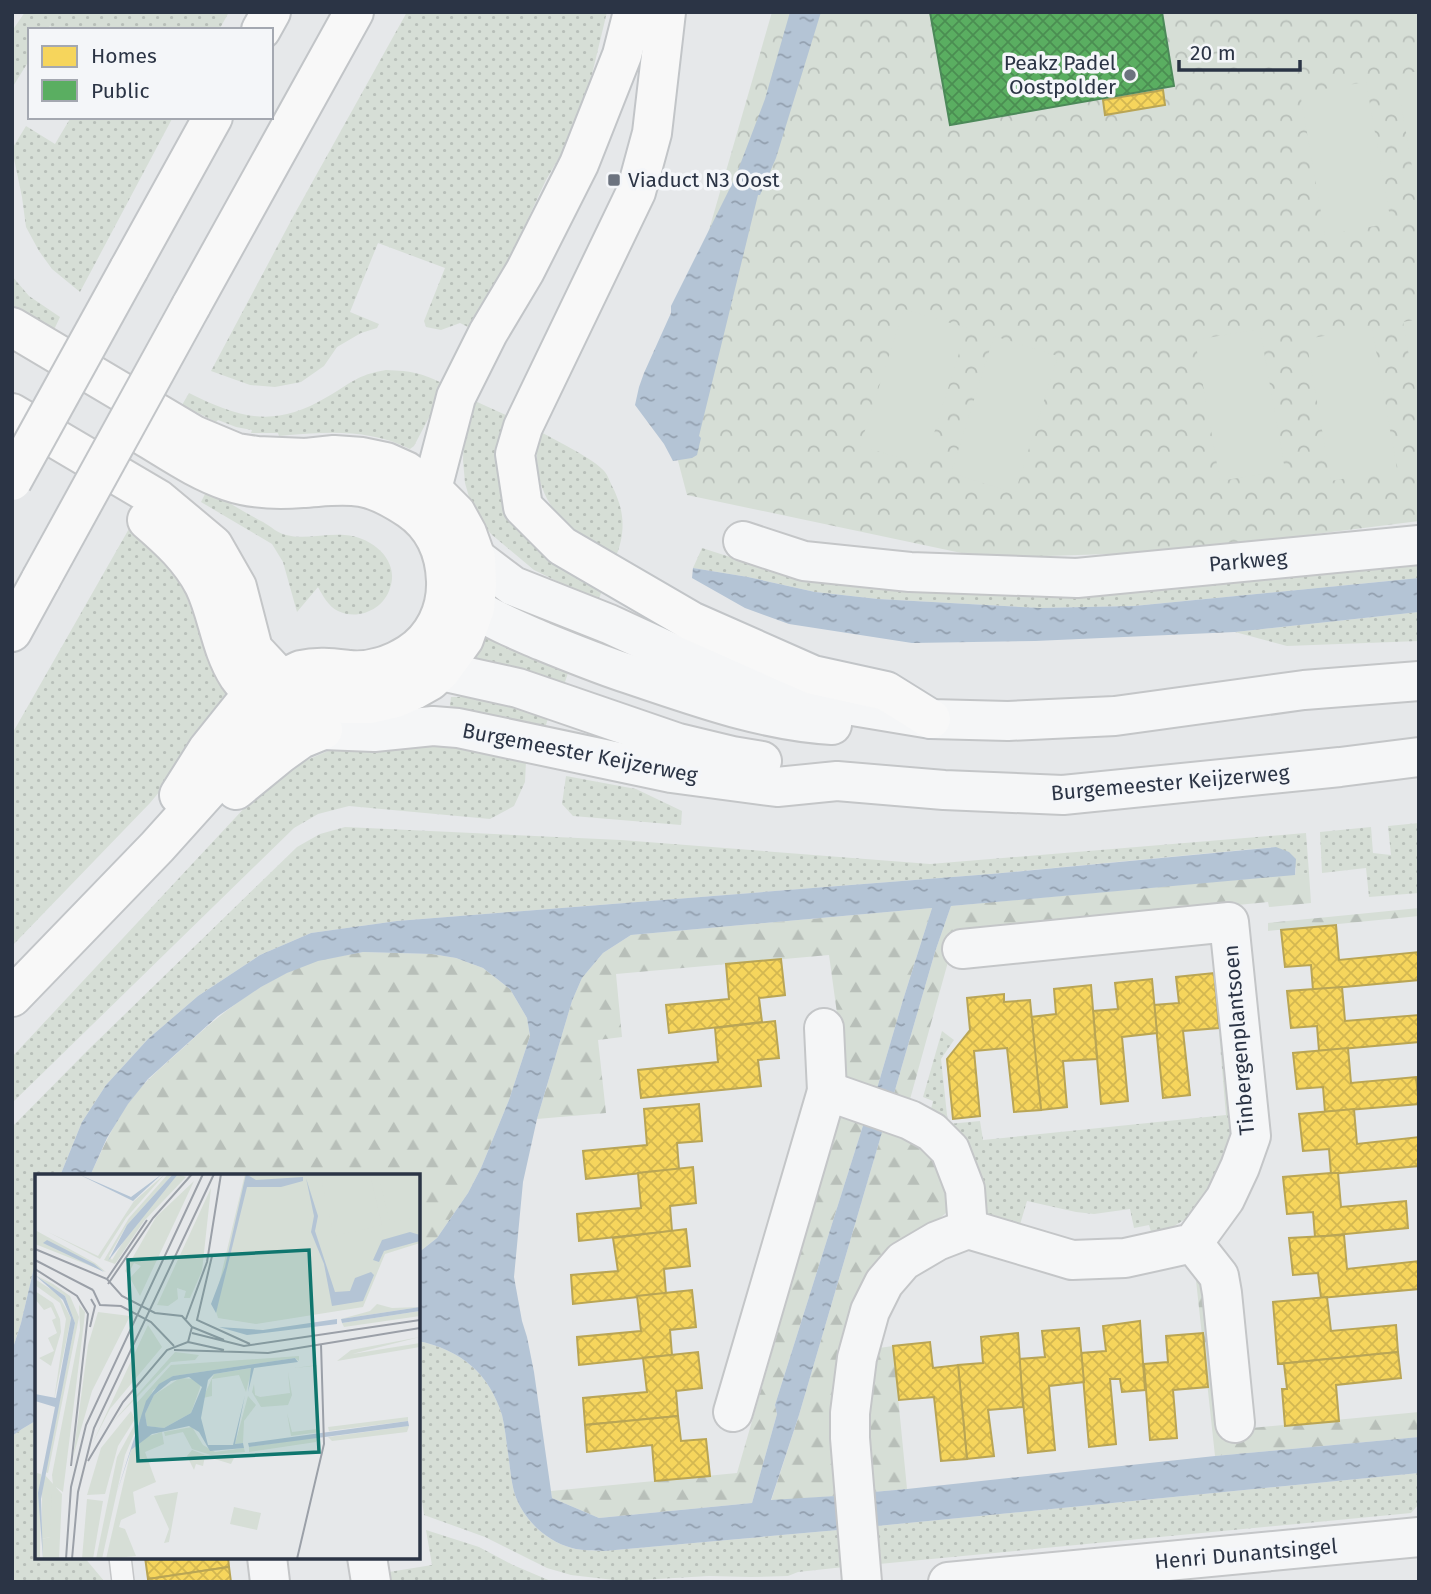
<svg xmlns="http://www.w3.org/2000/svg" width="1431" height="1594" viewBox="0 0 1431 1594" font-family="'Fira Sans',sans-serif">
<defs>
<pattern id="grass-dots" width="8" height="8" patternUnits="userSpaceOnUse" patternTransform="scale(1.75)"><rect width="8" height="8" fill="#d6ded6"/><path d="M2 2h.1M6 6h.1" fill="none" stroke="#b8bfb9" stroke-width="1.8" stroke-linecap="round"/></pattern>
<pattern id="forest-firs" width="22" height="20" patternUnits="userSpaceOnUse" patternTransform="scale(1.75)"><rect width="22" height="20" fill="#d6ded6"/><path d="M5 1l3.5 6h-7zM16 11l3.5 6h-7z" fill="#b8bfb9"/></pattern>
<pattern id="park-crowns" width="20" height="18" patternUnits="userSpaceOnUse" patternTransform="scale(1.75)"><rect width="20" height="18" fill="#d6ded6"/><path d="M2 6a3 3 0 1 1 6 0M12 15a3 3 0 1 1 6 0" fill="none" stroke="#b8bfb9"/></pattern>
<pattern id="water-ripples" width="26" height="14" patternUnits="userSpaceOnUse" patternTransform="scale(1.75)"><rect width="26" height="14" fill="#b4c4d5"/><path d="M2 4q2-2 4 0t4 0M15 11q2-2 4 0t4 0" fill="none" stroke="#93a0af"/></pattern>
<pattern id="homes-cross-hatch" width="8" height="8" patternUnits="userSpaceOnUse" patternTransform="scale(1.75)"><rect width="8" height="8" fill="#f6d55c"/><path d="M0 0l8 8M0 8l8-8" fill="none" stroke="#d3b751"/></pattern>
<pattern id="public-cross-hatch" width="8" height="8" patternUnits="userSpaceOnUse" patternTransform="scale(1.75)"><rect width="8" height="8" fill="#5aae61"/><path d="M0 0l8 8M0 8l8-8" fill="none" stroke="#4b8e52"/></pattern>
</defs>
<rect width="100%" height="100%" fill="#e6e8ea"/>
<g fill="url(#grass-dots)">
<polygon points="25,12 229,12 219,30 55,30 50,26 47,30 30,30 30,59 12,88 12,31"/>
<polygon points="407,12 607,12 581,120 546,180 476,331 460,323 441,330 426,327 424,321 445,268 378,243 350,312 379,324 377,328 361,333 337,347 324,366 301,382 275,387 250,385 211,371 294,215"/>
<polygon points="71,117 173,117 80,292 52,269 39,251 26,227 22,197 12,149 26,126 55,144"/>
<polygon points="12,276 29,296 60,317 52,334 12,308"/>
<path d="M 386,370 C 413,371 422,373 446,385 L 414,446 L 410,449 C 367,428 325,432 279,436 L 278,433 L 251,433 L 252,430 L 236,427 L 218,420 L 216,422 L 182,405 L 189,393 C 241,419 275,428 327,397 C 352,383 356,375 386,370 Z"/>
<polygon points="475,401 508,416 498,461 498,481 511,515 605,583 598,601 534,570 491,534 473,511 465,483 463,460 464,430"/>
<path d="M 541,432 C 555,440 596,460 605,472 C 608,476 610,482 612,486 C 625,511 626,533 615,559 C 576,532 539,513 537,459 C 536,450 539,441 541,432 Z"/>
<path d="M 207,490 C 226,501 244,512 263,522 C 270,526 279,534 286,535 C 305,540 326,533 345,535 C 372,537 400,560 390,588 C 384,609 358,621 338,611 C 328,606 323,596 318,587 L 297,612 L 283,562 L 272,544 L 201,502 Z"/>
<polygon points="130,527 161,555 185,592 204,645 236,700 150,803 12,946 12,734"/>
<polygon points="702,548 752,564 908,589 1001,595 1124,593 1419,560 1419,578 1134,606 1040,608 878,599 815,592 748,577 693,568"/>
<polygon points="1419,612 1419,641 1287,646 1235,632"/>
<polygon points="480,630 570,667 564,685 468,656"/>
<polygon points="502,696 550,712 545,728 450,706 451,697"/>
<polygon points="443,743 526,761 525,782 514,806 490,819 349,806 318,814 294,828 12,1103 12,1057 277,773 337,747"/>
<polygon points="566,776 636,789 682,811 681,825 573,816 562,804"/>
<polygon points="1419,823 1419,893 1369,897 1366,868 1322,873 1320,832 1371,827 1373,853 1391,855 1388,826"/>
<polygon points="345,827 621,840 930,864 1306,833 1309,873 1295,875 1296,868 1275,847 991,874 397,921 311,933 260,955 198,996 148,1039 106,1085 82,1122 60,1176 37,1176 37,1255 21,1323 12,1351 12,1127 88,1050 297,847 320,834"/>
<polygon points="1211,939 1219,950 1235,1120 1232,1143 1199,1209 1184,1220 1169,1229 1152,1235 1149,1225 1134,1228 1130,1209 1094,1214 1076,1212 1027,1201 1019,1228 989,1217 983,1211 930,1113 933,1101 923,1097 942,1031 954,1040 941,1059 948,1124 980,1121 983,1140 1226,1115"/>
<path d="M 418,1341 C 461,1350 489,1373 502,1415 C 505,1427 506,1440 508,1453 C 510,1466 511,1482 515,1495 C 524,1520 546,1541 572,1548 C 582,1551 594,1550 604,1551 L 838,1530 L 844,1567 L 798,1572 L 788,1576 L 751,1577 L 709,1576 L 623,1581 L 588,1577 L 571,1575 L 547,1568 L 485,1537 L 424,1515 L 418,1472 Z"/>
<polygon points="37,1420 37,1557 84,1557 105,1582 12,1582 12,1436 22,1429"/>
<polygon points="1419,1473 1419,1504 1411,1513 879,1564 877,1526"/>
<polygon points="426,1530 479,1547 513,1565 553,1582 390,1582 389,1572 432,1565"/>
</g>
<g fill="url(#forest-firs)">
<polygon points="1309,873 1311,903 1269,907 1268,902 956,933 909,1103 893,1097 935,952 951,906"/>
<polygon points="932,908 903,1000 876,1092 846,1079 829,955 616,974 622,1037 598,1040 606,1113 537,1119 572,1001 582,978 603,953 631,935"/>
<polygon points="1419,908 1419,916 1268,931 1268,923"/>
<path d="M 363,952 L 432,954 L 456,958 L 483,968 L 510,989 L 527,1018 L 530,1036 L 509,1100 L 481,1168 L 468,1193 L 437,1238 L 418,1253 L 418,1176 L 90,1176 C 101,1152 112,1127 127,1105 C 142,1083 163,1066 183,1048 C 222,1012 265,978 316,961 C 331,957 348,955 363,952 Z"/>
<polygon points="846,1113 866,1116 775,1405 777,1414 752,1503 599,1518 552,1498 551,1491 737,1473 830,1152 823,1143 834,1120"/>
<polygon points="885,1122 924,1139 952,1201 946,1213 934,1223 835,1427 835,1496 771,1501 799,1415"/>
<polygon points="1195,1271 1201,1277 1221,1431 1419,1412 1419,1437 1215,1456"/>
<path d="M 893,1346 L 907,1489 L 873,1492 C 867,1448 865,1390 879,1348 Z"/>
</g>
<polygon fill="url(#park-crowns)" points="772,12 1419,12 1419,521 1171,552 985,558 687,495 661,396"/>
<g fill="#d6ded6">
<polygon points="1419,71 1419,207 1396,75"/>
<polygon points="1366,82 1391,223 1325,235 1300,93"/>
<polygon points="904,309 967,328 924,465 860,446"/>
<polygon points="1419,319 1419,412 1403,322"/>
<polygon points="1372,328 1397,469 1331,481 1306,339"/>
<polygon points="1260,329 1285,470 1220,481 1195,340"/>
<polygon points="994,336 1058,356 1015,493 951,473"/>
</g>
<g fill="url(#water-ripples)">
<polygon points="790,12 821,12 776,158 760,195 758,195 699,436 701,438 697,455 692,458 673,461 664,444 635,405 639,387 644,373 671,313 671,306 735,178 765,99"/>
<polygon points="693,568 748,577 815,592 878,599 1040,608 1134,606 1419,578 1419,612 1235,632 1035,641 912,643 789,624 745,608 692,578"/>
<path d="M 1276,847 L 1289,852 L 1296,859 L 1295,875 L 951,906 L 935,952 L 893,1097 L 876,1092 L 903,1000 L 932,908 L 631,935 L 603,953 L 582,978 L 572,1001 L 537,1119 L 523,1182 L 514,1277 L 522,1321 L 527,1337 L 534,1372 L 552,1498 L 599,1518 L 752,1503 L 777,1414 L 775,1405 L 866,1116 L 885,1122 L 799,1415 L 771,1500 L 835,1496 L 838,1530 L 604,1551 C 594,1550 582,1551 572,1548 C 546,1541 524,1520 515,1495 C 511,1482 510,1466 508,1453 C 506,1440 505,1427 502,1415 C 489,1373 461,1350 418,1341 L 418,1253 L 437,1238 L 468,1193 L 481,1168 L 509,1100 L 530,1036 L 527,1018 L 510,989 L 483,968 L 456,958 L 432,954 L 363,952 L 318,961 L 287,973 L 261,987 L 218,1016 L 148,1079 L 128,1104 L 107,1138 L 90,1176 L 60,1176 L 82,1122 L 106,1085 L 148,1039 L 198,996 L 260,955 L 311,933 L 397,921 L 991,874 Z"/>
<polygon points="37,1255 37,1420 22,1429 12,1436 12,1351 21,1323"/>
<polygon points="1419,1437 1419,1473 877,1526 873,1492 907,1489 1215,1456"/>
</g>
<g fill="url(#homes-cross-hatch)" stroke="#b9a555" stroke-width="2">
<polygon points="1163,90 1165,105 1105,115 1103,100"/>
<polygon points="1336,925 1339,960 1419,952 1419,980 1313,990 1311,965 1285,967 1281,930"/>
<polygon points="781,959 785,995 759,998 762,1022 669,1033 666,1005 729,999 726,964"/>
<polygon points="1214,973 1219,1028 1183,1031 1190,1095 1163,1098 1154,1005 1179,1003 1176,977"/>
<polygon points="1152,979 1157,1033 1122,1037 1128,1101 1101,1104 1093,1011 1118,1009 1115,983"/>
<polygon points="1091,985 1097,1059 1063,1061 1067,1107 1041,1110 1031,1017 1056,1014 1054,989"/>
<polygon points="1342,987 1345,1021 1419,1015 1419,1042 1319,1051 1317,1026 1291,1028 1287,991"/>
<polygon points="1004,994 1004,1002 1030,1000 1041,1110 1014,1112 1007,1048 974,1051 980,1116 953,1119 947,1059 970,1030 967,998"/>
<polygon points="775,1021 779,1058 758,1060 761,1086 641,1098 638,1070 718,1062 715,1028"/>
<polygon points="1348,1048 1351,1083 1416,1077 1419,1104 1325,1112 1323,1087 1297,1089 1293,1053"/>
<polygon points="699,1104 702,1141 677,1143 679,1169 586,1179 583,1151 647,1145 644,1109"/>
<polygon points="1354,1109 1357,1144 1419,1137 1419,1166 1331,1174 1329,1149 1303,1151 1299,1114"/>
<polygon points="693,1167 696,1203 670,1206 672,1231 579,1241 577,1214 641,1208 638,1173"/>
<polygon points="1331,1173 1338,1173 1341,1207 1406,1201 1408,1228 1315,1237 1313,1212 1287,1214 1283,1177"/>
<polygon points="686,1229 690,1266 664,1269 666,1294 573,1304 571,1275 618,1271 613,1238"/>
<polygon points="1344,1235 1347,1269 1419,1261 1419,1289 1321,1298 1318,1273 1293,1275 1289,1238"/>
<polygon points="692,1290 696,1327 670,1330 672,1355 579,1365 577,1337 641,1331 637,1296"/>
<polygon points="1327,1297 1331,1331 1396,1325 1398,1352 1278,1364 1273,1302"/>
<polygon points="1140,1321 1145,1390 1122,1392 1120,1379 1110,1379 1116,1444 1089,1447 1081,1353 1106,1351 1103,1326"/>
<polygon points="1079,1328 1084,1382 1049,1386 1055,1450 1028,1453 1019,1359 1045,1357 1042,1331"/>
<polygon points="1018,1333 1023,1407 988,1410 994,1456 967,1459 958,1365 983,1363 981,1337"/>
<polygon points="1203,1333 1208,1387 1173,1390 1177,1438 1150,1440 1144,1364 1168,1362 1166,1336"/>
<polygon points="930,1342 933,1368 958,1365 967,1459 941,1461 934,1397 899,1400 893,1346"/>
<polygon points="698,1352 702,1388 676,1391 678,1416 585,1425 583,1398 647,1392 643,1358"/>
<polygon points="1398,1352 1401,1378 1336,1385 1339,1421 1285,1426 1282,1389 1287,1389 1284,1364 1278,1364"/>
<polygon points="678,1416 681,1441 706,1439 710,1476 655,1481 652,1445 587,1452 585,1425"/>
<polygon points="145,1557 228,1557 229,1567 148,1579"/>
<polygon points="229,1567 231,1582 148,1582 148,1579"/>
</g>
<polygon fill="url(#public-cross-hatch)" stroke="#4c8959" stroke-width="2" points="930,12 1162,12 1174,86 950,125"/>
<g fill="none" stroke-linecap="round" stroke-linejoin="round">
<g stroke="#c4c6c8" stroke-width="24">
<polyline id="service" points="120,1557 123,1582"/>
</g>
<g stroke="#c4c6c8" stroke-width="42">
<g id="minor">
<polyline points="743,541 804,561 910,572 1077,578 1419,545"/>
<polyline points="824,1028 827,1091"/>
<polyline points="1193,1243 1219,1276 1222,1293 1235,1423"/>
<polyline points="733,1412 827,1091 910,1120 932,1132 950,1150 965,1189 968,1229"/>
<polyline points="267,1557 270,1582"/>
<polyline points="367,1557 371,1582"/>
<polyline points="862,1582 850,1438 850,1413 857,1358 870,1311 884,1283 903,1261 937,1241 968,1229 1072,1260 1125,1258 1193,1243 1225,1199 1240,1167 1251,1136 1229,922 962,949"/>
<polyline points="948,1582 1419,1537"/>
</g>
</g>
<g stroke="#c4c6c8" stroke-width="42">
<g id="tertiary">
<polyline points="476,558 513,586 609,624 683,658 811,699 931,719 1008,721 1115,716 1304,690 1419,681"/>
<path d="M 475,608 C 496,622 519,631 542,641 C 569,652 596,663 623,672 C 690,694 760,721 832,725"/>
<polyline points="441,671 518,688 678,743 732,756 762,761"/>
<polyline points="323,730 374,732 433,726 458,728 671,773 777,787 837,781 944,790 1063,795 1340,767 1419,757"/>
</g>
</g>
<g stroke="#c4c6c8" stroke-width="42">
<g id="secondary">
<polyline points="12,327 194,435 237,453 257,456 306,458 334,455 362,457 386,462 406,471 432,489 456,513 467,533 476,558 477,585 475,608 464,639 441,671 430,681 414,690 396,698 370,704 344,704 313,697 282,680 253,649 237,587 213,545 158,499 12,413"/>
<path d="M 144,436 C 171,452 198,471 228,481 C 251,489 278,490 302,488 C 322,487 341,484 361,487 C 379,490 394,499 409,509 C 434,526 445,551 446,581 C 447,610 434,638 409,654 C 392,665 370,672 349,670 C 332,668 318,666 301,670 C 295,672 288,677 282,680"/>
<path d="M 147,520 C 169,539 190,558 204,585 C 218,614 220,648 238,676 C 249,692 268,703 284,713"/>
</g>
</g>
<g stroke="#c2c5c8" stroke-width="42">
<g id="primary">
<polyline points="666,12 652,133 636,192 523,427 515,454 523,507 562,546 691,621 813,675 886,691 931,719"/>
<polyline points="261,30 271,12"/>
<polyline points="129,269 213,117"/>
<polyline points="191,306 354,12"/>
<polyline points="432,489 456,397 488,333 525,271 579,164 622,55 633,12"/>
<polyline points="12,632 41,579"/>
<polyline points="236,790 280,754 301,739 323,730"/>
<polyline points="179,795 208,749 244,704 256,694 282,680"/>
<polyline points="12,997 157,847 229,767 270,725 286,714 335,702"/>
</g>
</g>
<use href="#service" stroke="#f5f6f7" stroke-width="21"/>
<use href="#minor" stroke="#f5f6f7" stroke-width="38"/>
<use href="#tertiary" stroke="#f5f6f7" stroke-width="38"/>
<use href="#secondary" stroke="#f8f8f8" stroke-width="38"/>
<use href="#primary" stroke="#f8f8f8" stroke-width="38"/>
<g stroke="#c2c5c8" stroke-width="42" stroke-linecap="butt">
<g id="primary-bridge">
<polyline points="12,481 129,269"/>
<polyline points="41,579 191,306"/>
</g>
</g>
<use href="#primary-bridge" stroke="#f8f8f8" stroke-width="38"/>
</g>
<g fill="#6c737f" stroke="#f4f6f9" stroke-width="2.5">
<circle cx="1130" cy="75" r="7"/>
<rect x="607" y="173" width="14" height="14" rx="3.5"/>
</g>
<g text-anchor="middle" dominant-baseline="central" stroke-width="7" stroke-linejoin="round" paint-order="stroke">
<g font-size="21" fill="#2b3445" stroke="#f4f6f9" text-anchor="end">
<text x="1116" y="63">Peakz Padel<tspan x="1116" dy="24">Oostpolder</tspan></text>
<text x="628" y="180" text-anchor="start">Viaduct N3 Oost</text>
</g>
<g font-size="21" fill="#2b3445" stroke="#f4f6f9">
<text transform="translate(1248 561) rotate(-5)">Parkweg</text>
<text transform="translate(580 753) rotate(11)">Burgemeester Keijzerweg</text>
<text transform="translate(1170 783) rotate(-5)">Burgemeester Keijzerweg</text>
<text transform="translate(1239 1040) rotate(-95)">Tinbergenplantsoen</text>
<text transform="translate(1246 1554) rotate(-5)">Henri Dunantsingel</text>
</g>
</g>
<g transform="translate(35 1174)">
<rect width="385" height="385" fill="#e6e8ea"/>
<path d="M 130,0 L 91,44 L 65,85 L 13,58 L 63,82 L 99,27 ZM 133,0 L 138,0 L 92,51 L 74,82 L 77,86 L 104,42 L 143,0 L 151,3 L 109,47 L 80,90 L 69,86 L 94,44 ZM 159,7 L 105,122 L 95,104 L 106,92 L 99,89 L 93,100 L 90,97 L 121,43 ZM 176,14 L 167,97 L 155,124 L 149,124 L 151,117 L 142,114 L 143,125 L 133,132 L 122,131 ZM 0,56 L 60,89 L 71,98 L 0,70 ZM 0,101 L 18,110 L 35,122 L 44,143 L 13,299 L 10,298 L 40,149 L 30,122 ZM 0,105 L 23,120 L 36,144 L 19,226 L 31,145 L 25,129 L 0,111 ZM 0,117 L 18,129 L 25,145 L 26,158 L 16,192 L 4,184 L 19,177 L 13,164 L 22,159 L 17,146 L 21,144 L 16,133 L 9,136 L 0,125 ZM 342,130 L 357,134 L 385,133 L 306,145 L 335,137 ZM 44,131 L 50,138 L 49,148 L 28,318 L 18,311 L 17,301 L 45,156 ZM 385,137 L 385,142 L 309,153 L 307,149 ZM 63,138 L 95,142 L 57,217 L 38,283 L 53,171 ZM 113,151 L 127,173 L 75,235 L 57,270 ZM 385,163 L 317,180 L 385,169 L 385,173 L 302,187 L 316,176 ZM 140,178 L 164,181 L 160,186 L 136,188 L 75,251 ZM 264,182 L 264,187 L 260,184 L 138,202 L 118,216 L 90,281 L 67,385 L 61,385 L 82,283 L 102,246 L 99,232 L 136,191 ZM 253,198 L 257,221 L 253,231 L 226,233 L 217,218 L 219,210 L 220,221 L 225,223 L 255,219 ZM 373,243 L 373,247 L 294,257 L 293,253 ZM 374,252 L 372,258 L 297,267 L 293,263 ZM 157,253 L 168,271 L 180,278 L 209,274 L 210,278 L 176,281 L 157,275 L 148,258 L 130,262 L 129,258 ZM 127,258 L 129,270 L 110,278 L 121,308 L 98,318 L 101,339 L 86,346 L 84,353 L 90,355 L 101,382 L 71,385 L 96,276 L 111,263 ZM 284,262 L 281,268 L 214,278 L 214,273 ZM 157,276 L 176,283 L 200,282 L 196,290 L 170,282 L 168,292 L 161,290 L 159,296 L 152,282 ZM 2,299 L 6,300 L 5,385 L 1,385 L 0,365 ZM 9,300 L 27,320 L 24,385 L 8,385 L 7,365 L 15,363 L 7,319 ZM 143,318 L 134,368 L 129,369 L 134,355 L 119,322 ZM 52,325 L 68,327 L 58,385 L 47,385 ZM 199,333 L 226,339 L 222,356 L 195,350 Z" fill="#d6ded6"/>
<path d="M 282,191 L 285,258 L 256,262 L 252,239 L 257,258 L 282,255 L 279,192 L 259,194 ZM 217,194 L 211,218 L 204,201 L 177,205 L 177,222 L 168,224 L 179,200 ZM 145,204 L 160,205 L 166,211 L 156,239 L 129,254 L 112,252 L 110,240 L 119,221 ZM 213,222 L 221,231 L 209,247 L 208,269 L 200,270 ZM 96,237 L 100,245 L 83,272 L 70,320 L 52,321 L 66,274 ZM 7,319 L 17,321 L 15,363 L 7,365 Z" fill="#d6ded6"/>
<path d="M 210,0 L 385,0 L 385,69 L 350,80 L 328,133 L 221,150 L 183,144 L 179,131 Z" fill="#d6ded6"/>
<path d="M 285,0 L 335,0 L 347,51 L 299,62 ZM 343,0 L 385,0 L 385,42 L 355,49 Z" fill="#d6ded6"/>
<path d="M 43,0 L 96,23 L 127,0 L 98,27 ZM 138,0 L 143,0 L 73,87 L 92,51 ZM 211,0 L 221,6 L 268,3 L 268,7 L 246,13 L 212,13 L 181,139 L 176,130 L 190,93 ZM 271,4 L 283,42 L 280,57 L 300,118 L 315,117 L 320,104 L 336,98 L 339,101 L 328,127 L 297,132 L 289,90 L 276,58 L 279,42 ZM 375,58 L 385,61 L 385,67 L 349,77 L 344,88 L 338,86 L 347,66 ZM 12,66 L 59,90 L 69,98 L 8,69 ZM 0,101 L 30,122 L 40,149 L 6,325 L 8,385 L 3,319 L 20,233 L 0,227 L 0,220 L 21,224 L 36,144 L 28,126 ZM 385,133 L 385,137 L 307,149 L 306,145 ZM 302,145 L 302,150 L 212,161 L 184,153 L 228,156 ZM 260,184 L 263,188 L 219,194 L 213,218 L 216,194 L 179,200 L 173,206 L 166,244 L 173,271 L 198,271 L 210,221 L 200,270 L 208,269 L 209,274 L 175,277 L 164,258 L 154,252 L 117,260 L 96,276 L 82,318 L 111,227 L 124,210 L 138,202 ZM 154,203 L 167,213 L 156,239 L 129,254 L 112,252 L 110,240 L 119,221 L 136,207 ZM 373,247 L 374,252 L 214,273 L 213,269 Z" fill="#b4c4d5" fill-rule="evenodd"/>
<path fill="none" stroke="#9ba0a8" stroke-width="2" d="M 0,75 L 72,105 L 87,122 L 120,139 L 147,142 L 157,153 L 153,168 L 132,176 L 88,228 L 53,287M 177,82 L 162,146 L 215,170M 0,86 L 58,116M 0,95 L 42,122 L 53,140 L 36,292M 72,105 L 112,46M 73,110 L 118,44 L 157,0M 58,116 L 65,131 L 86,132 L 116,148 L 139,172M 151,145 L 172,88 L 186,0M 55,153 L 60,132 L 56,125M 157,153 L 189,166M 157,159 L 209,172 L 385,146M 153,168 L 189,176M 139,176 L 233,179 L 385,154M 31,385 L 36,313 L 51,251 L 168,0M 37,385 L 43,318 L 59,254 L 179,0M 262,385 L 289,270 L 286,170"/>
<path fill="#0f766e" fill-opacity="0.15" stroke="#0f766e" stroke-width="3.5" d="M 274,76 L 284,278 L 103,287 L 93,86 Z"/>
<rect width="385" height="385" fill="none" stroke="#2b3445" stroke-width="3.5"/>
</g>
<rect width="1431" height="1594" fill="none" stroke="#2b3445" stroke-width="28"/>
<rect x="28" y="28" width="245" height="91" fill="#f4f6f9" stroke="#a4a8b1" stroke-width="2"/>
<rect x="42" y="46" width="35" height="21" fill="#f6d55c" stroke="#a4a8b1" stroke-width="2"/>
<text x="91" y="63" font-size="21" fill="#2b3445">Homes</text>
<rect x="42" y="80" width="35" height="21" fill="#5aae61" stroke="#a4a8b1" stroke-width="2"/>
<text x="91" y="98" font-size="21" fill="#2b3445">Public</text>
<path d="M1179 60v10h121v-10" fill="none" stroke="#2b3445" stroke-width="3.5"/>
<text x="1190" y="60" font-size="21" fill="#2b3445" stroke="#f4f6f9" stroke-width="5" paint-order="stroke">20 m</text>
</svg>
